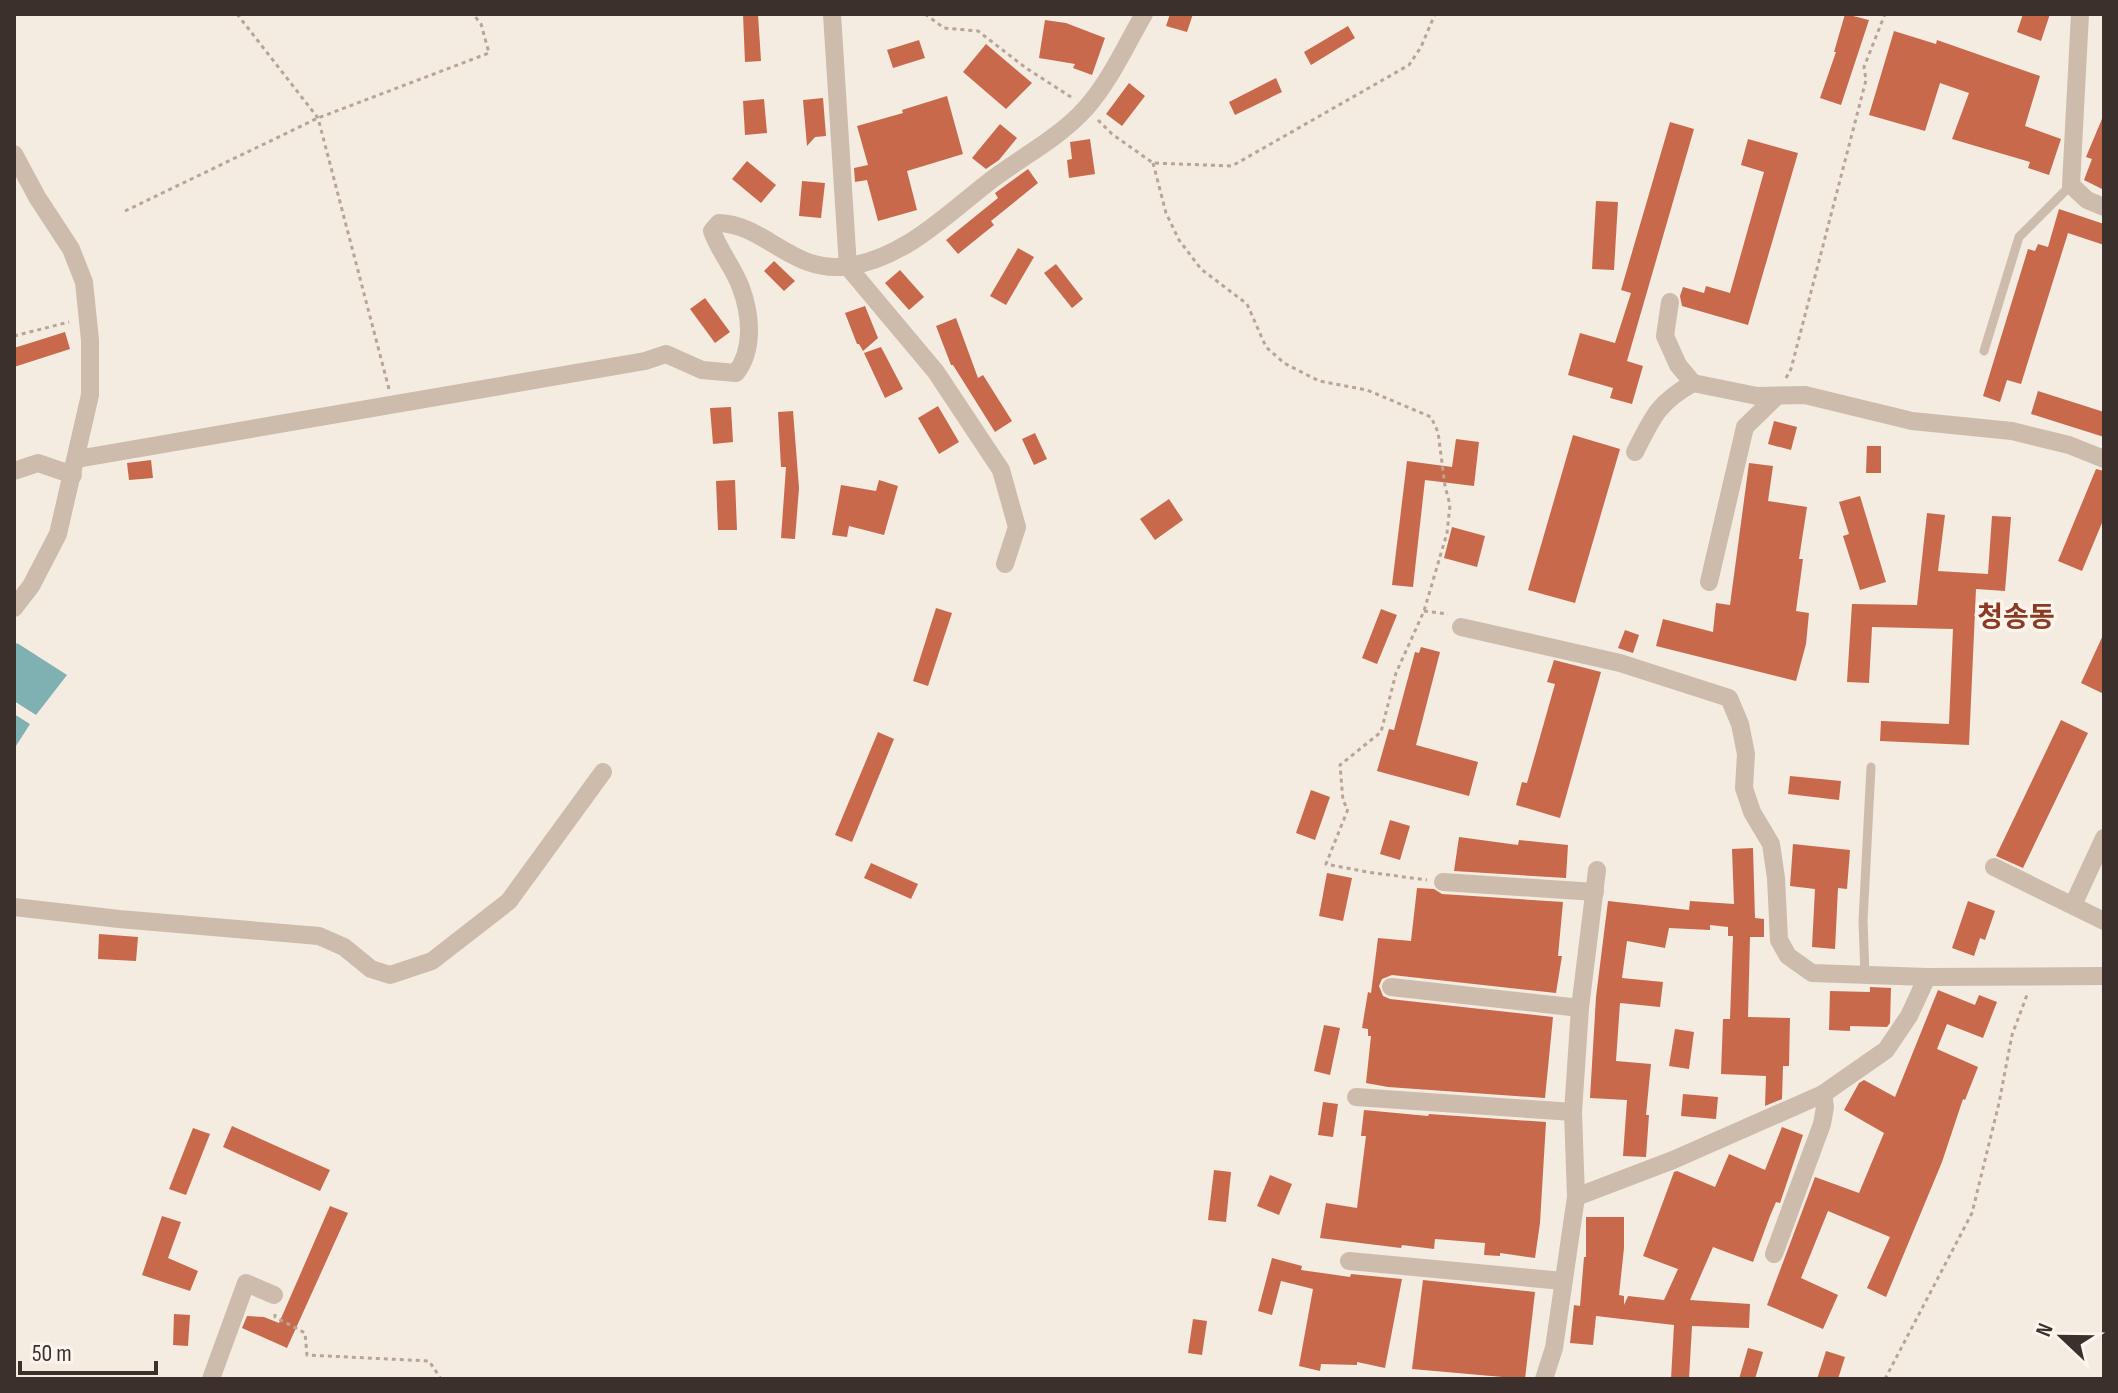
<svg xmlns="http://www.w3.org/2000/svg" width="2118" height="1393" viewBox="0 0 2118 1393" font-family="'Sofia Sans Condensed','Noto Sans KR',sans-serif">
<rect width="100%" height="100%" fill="#f4ebe1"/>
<g fill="#7fb0b2">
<polygon points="17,643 67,675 36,715 14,701 14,647"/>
<polygon points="14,714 30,724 14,749"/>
</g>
<g fill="#c8694b">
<polygon points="743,14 758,14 761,61 745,62"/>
<polygon points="1170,14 1193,14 1187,32 1166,26"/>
<polygon points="1845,14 1869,20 1841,105 1820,98 1836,52 1834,52"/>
<polygon points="2023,14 2050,14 2041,41 2017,32"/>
<polygon points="1045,20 1066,23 1105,38 1092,75 1073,68 1075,64 1039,58"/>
<polygon points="1348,26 1355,38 1311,65 1304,52"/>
<polygon points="1894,31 1936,44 1937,40 2040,76 2025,126 2061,139 2049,175 2028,168 2030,162 1952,139 1969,93 1940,83 1925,131 1869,115"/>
<polygon points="919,40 925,58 893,68 887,50"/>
<polygon points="986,44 1032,83 1006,109 963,72"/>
<polygon points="1276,78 1282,92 1235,115 1229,102"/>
<polygon points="1129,83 1145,96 1122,126 1106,114"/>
<polygon points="947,96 963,154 907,171 917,210 878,221 867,180 855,182 854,168 868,165 857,126 903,113 902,110"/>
<polygon points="823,98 826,136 815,137 807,146 803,100"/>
<polygon points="764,99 767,133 745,135 743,101"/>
<polygon points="2104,114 2104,190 2084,180 2092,159 2086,157"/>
<polygon points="1670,122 1694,129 1627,361 1643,366 1632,404 1610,398 1613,388 1568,375 1580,333 1615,343 1631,293 1621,290"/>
<polygon points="1000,124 1017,138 999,160 986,169 972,158"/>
<polygon points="1090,139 1095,174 1069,178 1067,160 1072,159 1070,142"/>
<polygon points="1748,139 1798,153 1748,325 1682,306 1680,296 1683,287 1704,293 1706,286 1730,293 1764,172 1741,165"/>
<polygon points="747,161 776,185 761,203 732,179"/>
<polygon points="1028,169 1038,183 991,221 994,225 958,254 946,240 998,198 995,193"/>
<polygon points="802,181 825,183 821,218 799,216"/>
<polygon points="1596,201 1618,202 1614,270 1592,269"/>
<polygon points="2059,209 2104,224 2104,245 2068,233 2021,384 2007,380 2000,402 1983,396 2028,249 2035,251 2038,244 2048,247"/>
<polygon points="1018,248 1034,257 1006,305 990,296"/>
<polygon points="774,261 795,281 784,291 764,271"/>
<polygon points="1056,264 1083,299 1072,308 1044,273"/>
<polygon points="900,270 924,297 909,310 885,283"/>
<polygon points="705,298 730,332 715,343 690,309"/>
<polygon points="865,306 878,338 863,351 859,344 857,344 845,313"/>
<polygon points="956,318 978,378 983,375 1012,421 995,432 953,365 951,365 936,326"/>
<polygon points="65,332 70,349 14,367 14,348"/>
<polygon points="881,347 903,389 885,398 864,353"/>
<polygon points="2038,391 2104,412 2104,437 2031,414"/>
<polygon points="938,406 959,442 939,454 918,418"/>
<polygon points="731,407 733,442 713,444 710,408"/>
<polygon points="793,411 799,488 795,539 781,538 786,467 781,467 778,412"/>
<polygon points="1774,421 1797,427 1791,450 1768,444"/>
<polygon points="1035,433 1047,459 1034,465 1022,439"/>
<polygon points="1573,435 1620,449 1575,603 1528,590"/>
<polygon points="1456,439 1479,442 1474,486 1425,480 1413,587 1392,585 1407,461 1452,467"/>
<polygon points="1867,446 1881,446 1881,473 1866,473"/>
<polygon points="151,460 153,478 129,480 127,463"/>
<polygon points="1749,463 1773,466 1768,501 1807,507 1799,559 1803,559 1796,611 1809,613 1806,644 1796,681 1656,646 1663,619 1713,632 1716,603 1730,605"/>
<polygon points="2096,469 2104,471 2104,518 2082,571 2058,561"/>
<polygon points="735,480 737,530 718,530 716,481"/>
<polygon points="879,480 898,486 884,535 849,526 847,537 832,535 841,485 876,491"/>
<polygon points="1860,496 1886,582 1860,590 1843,536 1849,534 1839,502"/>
<polygon points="1169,499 1183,520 1155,540 1140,519"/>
<polygon points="1927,513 1945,515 1938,571 1988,574 1992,516 2011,517 2005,591 1976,589 1969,745 1880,741 1881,721 1949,724 1953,629 1872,627 1869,683 1847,682 1852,604 1917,605"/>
<polygon points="1452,527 1485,536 1477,567 1444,558"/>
<polygon points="936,608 952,613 928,686 913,681"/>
<polygon points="1381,609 1397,615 1377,664 1362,658"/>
<polygon points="1625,630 1639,635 1633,653 1618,648"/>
<polygon points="2104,633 2104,694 2081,683"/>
<polygon points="1421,647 1440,652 1416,745 1478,762 1469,796 1377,771 1389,729 1394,730 1415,652 1419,653"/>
<polygon points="1554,660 1601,672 1560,818 1516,805 1522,782 1527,783 1555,684 1547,682"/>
<polygon points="2061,720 2088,733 2023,868 1996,856"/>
<polygon points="878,732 894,739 852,842 835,835"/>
<polygon points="1790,776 1841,781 1839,800 1788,794"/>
<polygon points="1311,790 1330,797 1315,840 1296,833"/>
<polygon points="1390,820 1410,826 1400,860 1380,854"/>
<polygon points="1459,837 1518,845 1519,840 1568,845 1566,878 1454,871"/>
<polygon points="1793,844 1850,850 1847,889 1838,888 1835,949 1812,947 1815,889 1790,886"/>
<polygon points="1753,848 1755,918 1764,919 1764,937 1750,937 1748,1017 1790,1018 1789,1066 1783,1066 1782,1099 1765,1106 1766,1076 1721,1074 1723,1019 1730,1019 1733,936 1728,936 1728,927 1710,925 1710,930 1669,928 1665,948 1627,941 1622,978 1663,982 1660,1007 1620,1003 1616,1061 1651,1064 1646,1115 1649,1115 1646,1157 1623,1156 1627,1100 1590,1098 1596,997 1608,901 1689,910 1690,901 1734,904 1732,849"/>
<polygon points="871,863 918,884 911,899 864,878"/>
<polygon points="1327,873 1352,878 1343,921 1319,916"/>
<polygon points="1417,888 1434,889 1442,894 1563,902 1558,956 1562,956 1556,993 1392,975 1382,979 1379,986 1383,996 1390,999 1553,1017 1545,1098 1388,1087 1366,1083 1371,1036 1368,1036 1368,1029 1362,1028 1368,992 1371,993 1378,938 1411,941"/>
<polygon points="1968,901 1995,911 1985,940 1980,938 1974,956 1952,948"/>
<polygon points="99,934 138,937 136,961 98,959"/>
<polygon points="1870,987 1891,988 1890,1023 1887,1027 1850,1026 1850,1031 1829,1030 1830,991 1870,992"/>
<polygon points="1938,990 1975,1005 1979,995 1997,1002 1983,1038 1947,1024 1937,1049 1978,1067 1965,1100 1963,1099 1942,1162 1886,1297 1867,1288 1890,1237 1828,1211 1801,1278 1838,1295 1823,1329 1767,1305 1815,1177 1859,1193 1884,1133 1844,1110 1859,1083 1864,1080 1895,1097"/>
<polygon points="1324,1025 1340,1028 1330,1075 1314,1071"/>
<polygon points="1675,1029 1694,1032 1689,1069 1669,1066"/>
<polygon points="1683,1094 1718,1097 1716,1119 1681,1116"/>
<polygon points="1323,1102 1338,1104 1333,1137 1318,1135"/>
<polygon points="1364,1110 1428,1116 1429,1114 1546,1122 1540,1223 1535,1258 1500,1253 1500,1256 1484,1255 1485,1243 1435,1239 1434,1249 1402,1245 1401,1248 1320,1238 1326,1203 1357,1208 1366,1136 1361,1136"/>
<polygon points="232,1126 330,1170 320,1191 223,1147"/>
<polygon points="1782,1127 1803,1135 1780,1203 1776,1202 1770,1216 1753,1262 1713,1247 1690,1300 1750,1304 1749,1328 1692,1326 1689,1379 1671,1379 1674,1325 1596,1316 1593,1345 1570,1343 1574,1305 1580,1306 1584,1257 1586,1257 1586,1217 1624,1217 1624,1248 1619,1295 1624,1296 1624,1305 1628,1296 1664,1300 1678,1269 1643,1256 1674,1172 1677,1171 1715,1187 1729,1154 1765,1170"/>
<polygon points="193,1128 210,1134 186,1195 169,1189"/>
<polygon points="1214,1170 1231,1172 1226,1222 1208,1220"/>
<polygon points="1270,1175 1292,1184 1279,1215 1257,1206"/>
<polygon points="330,1206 348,1213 287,1348 242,1328 247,1316 264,1317 279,1323"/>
<polygon points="162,1216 181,1222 168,1258 198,1271 190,1291 142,1275"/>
<polygon points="1272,1258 1302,1266 1301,1270 1350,1277 1351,1274 1402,1279 1385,1368 1357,1362 1357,1365 1321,1364 1320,1371 1299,1366 1313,1289 1281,1281 1272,1315 1258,1311"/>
<polygon points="1423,1280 1535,1292 1525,1379 1412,1369"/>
<polygon points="174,1314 190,1315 188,1346 173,1345"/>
<polygon points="1193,1319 1207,1321 1202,1355 1188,1353"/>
<polygon points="1748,1348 1763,1352 1755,1379 1739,1379"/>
<polygon points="1826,1351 1845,1357 1838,1379 1817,1379"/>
</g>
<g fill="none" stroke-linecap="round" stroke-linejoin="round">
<g stroke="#b9a596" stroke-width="3" stroke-dasharray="4 4" stroke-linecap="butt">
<polyline points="237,14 318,118 389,389"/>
<polyline points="925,14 944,28 978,31 1026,68 1071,97"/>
<polyline points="1098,120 1112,134 1153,163 1232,166 1409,65 1421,47 1435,14"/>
<polyline points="1153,163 1166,213 1179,240 1201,269 1247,304 1266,347 1284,363 1319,381 1367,390 1431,417 1438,432 1445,486 1450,505 1447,533 1424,611 1396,673 1381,732 1340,765 1343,801 1348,809 1326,864 1367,872 1427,880"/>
<polyline points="125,211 318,118 489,53 481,24 473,14"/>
<polyline points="14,336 69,322"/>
<polyline points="1786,378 1791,369 1866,80 1864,67 1885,14"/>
<polyline points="1424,611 1448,614"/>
<polyline points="275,1314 275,1317 305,1333 307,1355 429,1361 441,1379"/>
<polyline points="1885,1379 1972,1213 1999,1103 2012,1035 2027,995"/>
</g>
<g stroke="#cdbbac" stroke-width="9">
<polyline points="1984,351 2019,237 2071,185"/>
<polyline points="1865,975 1863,921 1871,767"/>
</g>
<g stroke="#cdbbac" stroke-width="18">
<polyline points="832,14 848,267 936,372 1001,470 1017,527 1005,564"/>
<polyline points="2080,14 2071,185 2087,200 2104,207"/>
<polyline points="14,154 37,197 71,249 84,282 90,340 90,395 58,534 31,586 14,608"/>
<polyline points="1670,302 1665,336 1678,365 1693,383 1757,396 1805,395 1912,421 2012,431 2069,445 2104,459"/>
<path d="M 1635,452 C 1653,416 1658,403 1693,383"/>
<path d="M 77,459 L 645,361 L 666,354 L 702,370 L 736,373 C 754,350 751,315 741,288 C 734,268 719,251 712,231 L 719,223 C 767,225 793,275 849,266 C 906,258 950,211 994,178 C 1025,155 1060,137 1086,108 C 1110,81 1126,45 1144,14"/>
<polyline points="14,471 38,463 73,475"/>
<polyline points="1709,582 1745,427 1777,396"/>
<polyline points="1461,627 1620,663 1729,698 1740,724 1746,754 1744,788 1752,812 1771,844 1776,878 1779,940 1788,956 1812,973 1927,977 2104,976"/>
<polyline points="1994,867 2104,921"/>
<polyline points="1443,882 1595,892"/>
<polyline points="2073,905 2104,838"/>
<polyline points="14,907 119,919 319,936 344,947 371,969 390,975 432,961 509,901 603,772"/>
<polyline points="1391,987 1580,1008"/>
<polyline points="1356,1097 1573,1112"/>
<polyline points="1576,1197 1673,1160 1823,1094 1886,1050 1909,1016 1927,977"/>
<polyline points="1774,1254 1822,1124 1825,1107 1823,1094"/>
<polyline points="1349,1261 1563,1281"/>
<polyline points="211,1379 246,1283 274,1295"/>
<polyline points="1544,1379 1554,1348 1576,1197 1573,1112 1580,1008 1597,870"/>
</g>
</g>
<g text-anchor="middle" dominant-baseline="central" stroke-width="7" stroke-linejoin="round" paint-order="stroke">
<g font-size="28" font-weight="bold" fill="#8c3b22" stroke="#fbf5ee">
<text x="2016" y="617">청송동</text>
</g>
</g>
<rect width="2118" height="1393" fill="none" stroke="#3b302b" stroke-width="32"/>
<g transform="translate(2062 1337) rotate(292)" stroke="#fbf5ee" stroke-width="6" paint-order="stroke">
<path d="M0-6L14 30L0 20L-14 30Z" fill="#3b302b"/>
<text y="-12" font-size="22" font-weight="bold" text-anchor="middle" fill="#3b302b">N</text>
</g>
<path d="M20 1361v12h136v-12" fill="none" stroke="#3b302b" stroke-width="4"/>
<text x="32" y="1361" font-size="24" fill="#3b302b" stroke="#fbf5ee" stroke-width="6" paint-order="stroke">50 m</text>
</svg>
